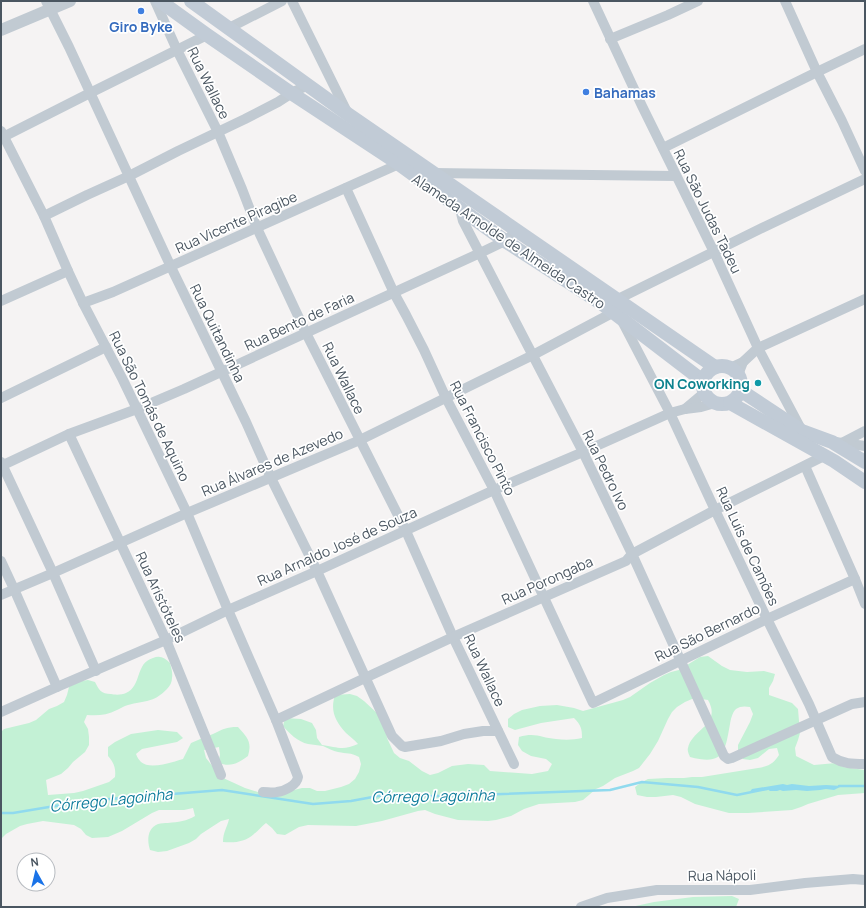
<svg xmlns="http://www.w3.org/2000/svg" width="866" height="908" viewBox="0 0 866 908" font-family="Manrope,sans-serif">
<rect width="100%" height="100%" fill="#f5f3f3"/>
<g fill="#c3f1d5">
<path d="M 708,656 L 722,666 L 730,670 L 747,672 L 764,671 L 775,674 L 773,681 L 769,688 L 769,695 L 792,703 L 798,709 L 800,733 L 798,740 L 795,748 L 796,756 L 814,765 L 836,763 L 843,767 L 865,770 L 865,793 L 838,795 L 808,804 L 801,807 L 792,810 L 748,813 L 729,813 L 695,804 L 681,797 L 673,795 L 656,797 L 647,797 L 637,795 L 635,787 L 642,782 L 648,779 L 667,778 L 684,778 L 692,777 L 702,777 L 758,768 C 769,766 773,764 779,755 L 777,748 L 769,749 L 758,758 L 750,760 L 743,759 L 738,753 L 738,745 L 750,722 L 753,714 L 750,707 C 745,706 740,706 736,709 C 732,713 731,719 730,724 C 725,752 724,766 690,757 C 689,754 687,751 688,748 C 692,729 722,725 708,700 L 701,699 L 692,699 L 685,702 L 677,707 L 672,712 L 668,719 L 658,741 L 650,754 L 639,768 L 633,771 L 615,778 L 603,786 L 596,789 L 583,800 L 575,802 L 539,804 L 524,809 L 511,816 L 496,820 L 488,821 L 458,820 L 435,814 L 425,810 L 418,811 L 382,821 L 356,826 L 308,825 L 299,827 L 285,835 L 277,834 L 272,828 L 266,823 C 262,826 258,831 254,834 C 245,842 235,843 223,842 C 223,832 227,828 229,819 L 221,821 L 201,834 L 196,839 L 189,843 L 167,851 L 158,852 L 150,850 C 147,841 147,828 158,824 C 161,823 165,823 168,823 C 178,822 187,821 195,816 L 193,808 L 184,810 L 159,810 L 152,813 L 122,831 L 108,837 L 92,838 L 86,835 L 81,829 L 74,825 L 43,821 L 27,824 L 20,826 L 6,834 L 1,839 L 1,732 L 4,729 L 29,723 L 36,720 L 49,709 L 57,706 L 64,702 L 67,695 L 69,687 L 74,682 L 88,680 L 95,682 C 99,690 101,694 111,694 C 115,695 122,695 126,693 C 142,686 135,663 153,658 C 160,655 165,658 170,663 C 171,667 173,673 172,678 C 172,682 170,686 167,689 C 153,704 142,700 125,706 C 122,707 120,709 117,710 C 107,715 98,716 87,715 L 84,722 L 88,729 L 89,737 L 89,745 L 85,752 L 73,762 L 68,768 L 61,774 L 46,780 L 48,795 L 74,793 L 83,791 L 109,782 L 115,777 C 116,768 114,763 108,756 L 108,747 L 115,742 L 131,734 L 158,730 L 177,732 L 183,738 L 177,742 L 142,749 L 136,754 C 137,757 139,760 141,762 C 150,770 173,762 183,759 L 191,743 C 198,740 205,737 213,734 C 224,729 225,727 238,727 C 248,738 252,742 248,756 C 237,764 231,767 218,763 L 220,755 L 219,747 L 204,750 L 206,758 L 221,777 L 245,788 L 261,793 L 294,790 L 302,788 L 310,788 L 317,791 L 325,791 L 341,787 L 349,784 L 355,779 L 359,772 L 361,764 L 359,757 C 350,752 347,754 338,752 C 333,751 328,748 323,746 C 318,745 313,745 308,744 C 298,742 289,733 283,726 L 285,718 L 301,719 L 312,723 L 316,730 L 317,738 L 322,745 C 337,747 343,751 358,744 C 355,740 350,737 346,733 C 335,721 330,711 335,695 L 350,694 L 357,696 L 364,701 L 378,714 L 386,730 L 387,738 L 394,753 L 400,758 L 409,761 L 422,771 L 430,775 L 438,773 L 452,766 L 468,764 L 484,765 L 490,771 L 532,774 L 548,771 L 552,764 L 546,759 L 531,756 L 522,751 L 518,745 L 519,737 C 536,732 541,738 556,739 C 565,740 573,740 582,738 C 582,729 581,725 574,718 L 541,723 L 515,730 L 508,727 L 508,719 L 514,714 L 522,710 L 540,706 L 557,705 L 574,708 L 583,711 L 623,700 L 630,697 L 650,683 L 664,675 L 671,672 L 679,670 L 700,657 Z"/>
<polygon points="732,896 739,899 736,907 631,907 654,902 693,897"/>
</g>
<polygon fill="#90daee" points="783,784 787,785 792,784 809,786 826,785 842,786 834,790 826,789 820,790 807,791 796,790 783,791 780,790 777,791 770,791 767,789 749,793 752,789"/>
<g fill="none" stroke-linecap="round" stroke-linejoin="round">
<g stroke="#90daee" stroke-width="2.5">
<polyline points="839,786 865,786"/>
<polyline points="1,813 13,813 85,801 222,790 313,804 351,801 378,796 449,796 610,790 642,782 698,787 737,795 767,789"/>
</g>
<g stroke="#c1cad2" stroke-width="10">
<polyline points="46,1 69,47 171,267 246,422 271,478 317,571 392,736 402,746 405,747 441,741 464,734 483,731 498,731"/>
<polyline points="155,1 177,50 218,132 242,189 257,228 306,333 406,531 453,637 514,764"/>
<polyline points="292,1 347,112"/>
<polyline points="593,1 642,106 714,252 758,348 801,429"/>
<polyline points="785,1 817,72 842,121 865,171"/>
<polyline points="229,28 282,1"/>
<polyline points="610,39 668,15 698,1"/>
<path d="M 1,131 L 44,216 L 68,271 L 83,303 L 123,380 L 187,513 L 228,610 L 276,720 L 298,777 C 297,785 285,791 277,792 C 273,793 268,792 263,792"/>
<polyline points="1,138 90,93 207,35"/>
<polyline points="663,148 817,72 865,49"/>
<polyline points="433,173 676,176"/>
<polyline points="346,188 394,293 406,315 424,350 446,398 494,490 593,703 767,619 855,579"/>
<polyline points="461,207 460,209 463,221 583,452 632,554 724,756 728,759 732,758 852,704 865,702"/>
<polyline points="44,216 87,195 129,176 178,151 245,119 278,102 295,91 309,85"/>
<polyline points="616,300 762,228 865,179"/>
<polyline points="1,301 68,271"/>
<polyline points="83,303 113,292 399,164"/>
<path d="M 622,321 L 670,413 L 715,510 L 767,619 L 809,704 L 832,757 C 843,764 852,764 865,764"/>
<polyline points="730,368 743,362 758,348 865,299"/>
<polyline points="738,375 743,362"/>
<polyline points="1,398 106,347"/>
<polyline points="685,409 704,393"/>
<polyline points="69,434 166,640 221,775"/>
<polyline points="835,442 865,446"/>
<polyline points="842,443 865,431"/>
<polyline points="1,462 53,573 96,671"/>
<polyline points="1,466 69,434 137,409 184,389 480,253 505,241 517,231"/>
<polyline points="805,466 855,579 865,604"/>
<polyline points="1,561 14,589 57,687"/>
<polyline points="1,595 53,573 187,513 360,440 533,355 614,312"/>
<polyline points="1,712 57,687 166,640 228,610 317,571 494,490 583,452 670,413 685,409 701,407 715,403"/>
<polyline points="276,720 365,678 453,637 626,561 632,554 715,510 824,456"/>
<polyline points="581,907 607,898 657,890 750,890 805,883 853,879 865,880"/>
</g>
<polyline stroke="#c1cad2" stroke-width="12" points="1,30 70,1"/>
<g stroke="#c1cbd6" stroke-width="14">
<polyline points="160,1 207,35 291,93 399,164 505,241 601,303 703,381"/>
<polyline points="191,1 349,115 715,367"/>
<circle cx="722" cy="385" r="19"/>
<polyline points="740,390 802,431 832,442 865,462"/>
<polyline points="730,403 834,461 865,482"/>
</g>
</g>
<g fill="#3f7fe0" stroke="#fff" stroke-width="1.5">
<circle cx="141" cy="11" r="4"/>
<circle cx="586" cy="92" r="4"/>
</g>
<circle fill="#0f9aa8" stroke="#fff" stroke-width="1.5" cx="758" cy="383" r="4"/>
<g text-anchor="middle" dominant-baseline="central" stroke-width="3.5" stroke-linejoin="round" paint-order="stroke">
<g font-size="14" font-weight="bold" fill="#366cbe" stroke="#fff">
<text x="141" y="26">Giro Byke</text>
<text x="594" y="92" text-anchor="start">Bahamas</text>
</g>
<g font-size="14" fill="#4a5661" stroke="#fff">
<text transform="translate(209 83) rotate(64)">Rua Wallace</text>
<text transform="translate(708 211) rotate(64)">Rua São Judas Tadeu</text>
<text transform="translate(236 222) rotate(-24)">Rua Vicente Piragibe</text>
<text transform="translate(509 241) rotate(34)">Alameda Arnolde de Almeida Castro</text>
<text transform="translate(299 321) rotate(-25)">Rua Bento de Faria</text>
<text transform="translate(218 333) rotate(64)">Rua Quitandinha</text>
<text transform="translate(344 378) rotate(64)">Rua Wallace</text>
<text transform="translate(150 406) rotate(64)">Rua São Tomás de Aquino</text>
<text transform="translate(483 438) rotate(63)">Rua Francisco Pinto</text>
<text transform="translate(272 462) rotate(-23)">Rua Álvares de Azevedo</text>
<text transform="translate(606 470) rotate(64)">Rua Pedro Ivo</text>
<text transform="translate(337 546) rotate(-24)">Rua Arnaldo José de Souza</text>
<text transform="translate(748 546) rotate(65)">Rua Luis de Camões</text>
<text transform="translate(547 580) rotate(-24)">Rua Porongaba</text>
<text transform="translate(161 597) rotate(65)">Rua Aristóteles</text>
<text transform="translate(707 632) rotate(-26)">Rua São Bernardo</text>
<text transform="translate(485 670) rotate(65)">Rua Wallace</text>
<text transform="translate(722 875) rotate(-1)">Rua Nápoli</text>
</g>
<g font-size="14" font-weight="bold" fill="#0d838f" stroke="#fff" text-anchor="end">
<text x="750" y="383">ON Coworking</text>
</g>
<g font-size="15" font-style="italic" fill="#0c7c9b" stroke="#fff">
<text transform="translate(433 796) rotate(-1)">Córrego Lagoinha</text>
<text transform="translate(111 800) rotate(-6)">Córrego Lagoinha</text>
</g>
</g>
<rect width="866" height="908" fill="none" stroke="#4a5661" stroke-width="4"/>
<g transform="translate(36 872) rotate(352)"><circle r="19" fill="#ffffff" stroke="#b7bbc0"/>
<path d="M0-3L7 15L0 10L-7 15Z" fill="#1a73e8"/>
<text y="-6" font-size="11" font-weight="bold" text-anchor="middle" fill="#4a5661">N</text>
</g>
</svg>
